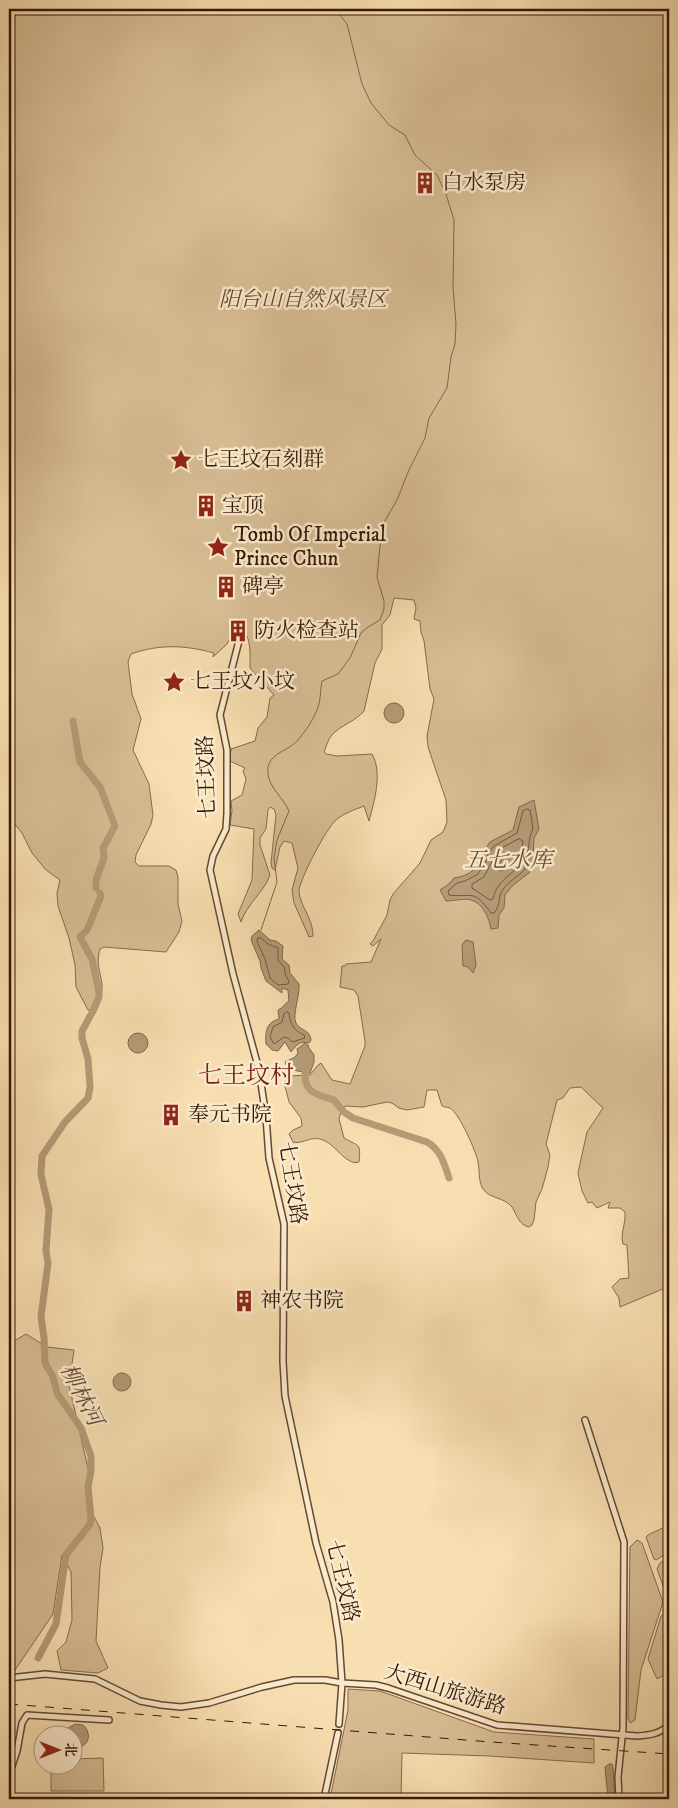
<svg xmlns="http://www.w3.org/2000/svg" width="678" height="1808" viewBox="0 0 678 1808" font-family="'IM FELL DW Pica','Noto Serif SC',serif">
<rect width="100%" height="100%" fill="#f8dfb1"/>
<filter id="stains"><feTurbulence type="fractalNoise" baseFrequency=".004" numOctaves="4"/><feColorMatrix values="0 0 0 0 .2 0 0 0 0 .09 0 0 0 0 .02 0 0 0 .5 -.17"/></filter>
<radialGradient id="worn" r=".72"><stop offset=".6" stop-color="#630" stop-opacity="0"/><stop offset="1" stop-color="#630" stop-opacity=".3"/></radialGradient>
<g fill="#d7bd94" stroke="#866a4e">
<path d="M 9,9 L 669,9 L 669,1288 L 665,1288 L 620,1307 L 619,1298 L 612,1287 L 620,1279 L 629,1278 L 627,1245 L 623,1244 C 620,1233 626,1224 625,1212 L 620,1208 L 608,1208 L 610,1202 L 597,1208 L 592,1202 L 588,1203 L 582,1191 L 578,1173 L 587,1132 L 603,1108 L 581,1087 L 570,1088 L 563,1098 L 557,1100 L 546,1144 L 550,1155 L 548,1167 L 542,1189 L 536,1202 L 534,1220 L 532,1225 L 529,1227 C 519,1225 517,1215 512,1207 C 504,1197 490,1199 483,1189 C 478,1181 480,1171 478,1162 C 476,1151 459,1113 450,1108 C 447,1107 444,1107 442,1106 L 437,1090 L 427,1090 L 424,1107 L 407,1110 L 399,1108 L 392,1103 L 387,1102 L 363,1107 L 346,1106 L 342,1108 L 339,1119 L 344,1138 C 359,1147 361,1142 359,1162 C 348,1166 337,1148 327,1142 C 312,1133 304,1145 293,1142 L 289,1134 L 293,1130 L 302,1126 L 301,1118 L 289,1102 L 284,1082 L 288,1076 L 310,1075 L 317,1066 L 321,1063 L 332,1080 L 350,1084 L 365,1046 L 365,1041 L 358,996 L 354,990 L 340,987 L 342,966 L 345,966 L 346,964 L 371,962 L 381,939 L 373,946 L 370,944 L 373,941 L 387,915 L 390,900 L 393,894 L 420,863 L 431,840 L 443,832 L 447,822 L 446,800 L 428,747 L 427,736 L 434,699 L 430,689 L 424,641 L 421,632 L 420,621 L 414,619 L 416,608 L 414,600 L 394,598 L 390,615 L 382,625 L 382,649 L 375,663 L 364,711 C 355,722 340,725 331,736 C 328,740 326,747 324,752 L 326,754 L 337,756 L 372,754 C 383,773 374,802 369,821 L 364,806 C 354,810 344,813 336,820 C 327,827 298,882 299,892 C 301,908 313,918 313,936 L 309,937 L 294,903 L 292,890 L 298,868 L 292,843 L 284,841 L 280,847 L 275,870 L 272,868 L 271,863 L 276,815 L 274,809 L 270,807 L 268,810 L 266,829 L 260,838 L 260,845 L 270,875 C 264,892 247,904 241,922 L 238,914 L 252,880 L 254,829 L 230,825 L 232,811 L 231,801 L 242,795 L 246,779 L 243,771 L 245,768 L 230,761 L 231,749 L 255,741 L 258,728 L 267,717 L 270,698 L 274,695 L 250,668 C 250,651 252,636 238,624 L 227,644 L 213,657 L 214,653 C 185,645 159,644 131,654 L 128,662 L 132,694 L 141,719 L 133,750 L 149,784 L 153,815 L 151,824 L 136,855 L 135,862 L 139,866 L 169,866 L 176,870 L 178,877 L 178,904 L 182,921 L 179,932 L 166,952 L 104,947 L 100,949 C 92,975 114,983 92,1010 L 88,1010 L 76,987 L 75,965 L 69,938 L 58,906 L 57,893 L 60,880 L 46,870 L 32,853 L 22,833 L 9,817 Z"/>
<polygon points="26,1334 47,1347 74,1350 69,1385 90,1477 93,1515 100,1528 103,1548 100,1567 96,1641 108,1668 98,1673 61,1670 57,1651 66,1642 72,1620 71,1572 62,1555 53,1614 9,1679 9,1408 10,1407 9,1344"/>
<polygon points="669,1525 669,1552 656,1560 654,1559 646,1537 648,1535"/>
<polygon points="637,1540 642,1543 663,1602 641,1670 635,1720 630,1723 628,1718 630,1547"/>
<polygon points="669,1558 669,1579 665,1591 657,1569 660,1563"/>
<polygon points="665,1613 669,1620 669,1672 657,1679 648,1659 661,1616"/>
<polygon points="348,1689 380,1691 494,1732 594,1739 594,1763 489,1756 402,1753 401,1799 330,1799 348,1710"/>
<polygon points="103,1758 104,1791 51,1791 51,1766 72,1766 73,1759"/>
</g>
<g fill="#b59b77" stroke="#81664a">
<circle cx="394" cy="713" r="10"/>
<path d="M 534,800 L 539,829 L 534,838 L 533,860 L 530,872 L 512,886 L 505,895 L 504,908 L 499,915 L 498,928 L 491,929 C 489,918 483,903 471,900 C 465,898 453,901 446,901 L 440,890 L 449,884 L 454,878 C 471,876 480,867 483,850 L 486,848 L 490,842 L 513,830 L 519,807 Z"/>
<path d="M 259,930 L 270,940 L 276,941 L 283,946 L 282,959 L 289,965 L 290,973 L 299,984 C 300,996 292,1015 296,1023 C 300,1031 310,1029 311,1040 L 309,1043 C 300,1040 296,1046 291,1052 L 285,1042 L 278,1051 L 272,1050 L 266,1044 C 265,1033 266,1022 279,1019 L 278,1010 C 283,1008 284,1004 289,1001 L 288,990 L 282,988 L 282,993 L 266,981 L 261,968 L 260,961 L 251,940 L 252,936 Z"/>
<polygon points="466,940 473,942 476,965 473,973 468,967 463,966 462,945"/>
<circle cx="138" cy="1043" r="10"/>
<polygon points="305,1043 308,1045 309,1048 314,1055 314,1062 310,1073 292,1070 290,1066 286,1065 285,1062 295,1057 298,1053 297,1049"/>
<circle cx="122" cy="1382" r="9"/>
<path d="M 75,1724 L 83,1725 C 94,1735 87,1750 73,1747 L 72,1736 L 65,1735 L 68,1728 Z"/>
<polygon points="609,1764 612,1764 613,1767 615,1799 608,1799 605,1767"/>
</g>
<g fill="none" stroke-linecap="round" stroke-linejoin="round">
<g stroke="#74583f" stroke-width="1">
<path d="M 527,809 L 530,810 L 533,828 L 530,837 L 525,869 C 518,877 508,881 502,891 C 497,898 502,903 494,913 L 491,913 C 473,888 473,898 449,895 L 448,891 L 457,883 L 465,881 L 478,874 L 486,861 L 488,854 L 494,846 L 517,833 L 523,811 Z"/>
<path d="M 519,839 L 523,841 L 519,866 C 508,877 496,883 493,899 L 490,900 L 472,888 L 472,884 L 484,877 L 498,850 Z"/>
<path d="M 511,853 L 514,855 C 513,863 507,870 499,871 L 498,868 C 501,860 503,856 511,853 Z"/>
<polygon points="258,938 261,938 268,944 278,948 278,960 284,967 286,976 289,981 288,984 278,985 270,978 265,959 257,941"/>
<path d="M 287,1012 L 289,1013 C 290,1025 294,1030 304,1035 L 305,1038 L 292,1042 L 288,1038 L 284,1037 L 274,1044 L 270,1037 L 273,1027 L 282,1022 L 284,1014 Z"/>
</g>
<path stroke="#81664a" stroke-width="1" d="M 261,930 L 277,882 L 274,858 L 277,840 L 289,811 C 284,799 269,787 268,774 C 265,754 287,752 297,741 C 304,733 312,722 316,712 C 321,703 320,691 322,681 L 338,674 L 350,658 L 361,633 L 368,627 L 380,620 L 384,609 L 384,601 L 377,577 L 382,526 L 397,500 L 409,470 L 425,438 L 429,418 L 447,388 L 451,357 L 455,344 L 456,324 L 453,288 L 454,220 L 446,194 L 437,175 L 415,155 L 405,135 L 389,125 L 371,103 L 362,84 L 347,24 L 335,9"/>
<g stroke="#b59b77" stroke-width="7">
<polyline points="73,721 80,762 100,787 115,826 103,848 104,858 96,880 96,888"/>
<path d="M 305,1072 C 304,1094 317,1094 334,1100 L 344,1112 L 353,1118 L 427,1142 C 441,1150 444,1163 449,1178"/>
<polyline points="38,1658 56,1624 66,1555 90,1524 91,1519 88,1487 91,1471 91,1456 81,1428 57,1393 53,1377 45,1363 44,1338 41,1317 48,1263 46,1251 49,1209 41,1175 42,1156 65,1122 88,1098 90,1087 88,1059 82,1038 82,1031 93,1011 99,997 99,992 92,959 80,937 87,930 101,896 100,893"/>
<polyline points="9,1719 10,1716"/>
</g>
<g stroke="#654832" stroke-width="8">
<g id="minor">
<polyline points="237,625 242,629 220,715 227,750 227,813 226,829 213,856 210,870 233,974 259,1070 266,1117 269,1158 284,1224 283,1361 285,1396 316,1543 333,1602 339,1640 342,1683 339,1724"/>
<polyline points="585,1420 624,1542 623,1728 618,1777 619,1799"/>
<path d="M 9,1678 L 45,1674 L 95,1679 L 140,1701 L 161,1705 L 181,1707 L 209,1703 L 262,1687 L 294,1680 L 325,1680 L 342,1683 L 376,1685 L 388,1688 L 497,1725 L 637,1736 C 651,1735 659,1734 669,1725"/>
<polyline points="9,1775 17,1751 22,1723 27,1715 109,1720"/>
<polyline points="324,1799 338,1733"/>
</g>
</g>
<use href="#minor" stroke="#faeacc" stroke-width="5"/>
<polyline stroke="#341607" stroke-width="1" stroke-dasharray="9 9" stroke-linecap="butt" points="9,1704 491,1742 669,1754"/>
</g>
<defs>
<g id="building-bare" transform="scale(1.725)"><path d="M-4-6H4V6H1V3H-1V6H-4ZM-2.5-4.3h1.7v1.8h-1.7ZM.8-4.3h1.7v1.8H.8ZM-2.5-1h1.7V.8h-1.7ZM.8-1h1.7V.8H.8Z" fill="#8f2418" stroke="#faeacc" stroke-width="2.5" paint-order="stroke"/></g>
<g id="sight-bare" transform="scale(1.725)"><path d="M0-6L1.8-2.2L6-1.7L2.9 1.2L3.7 5.4L0 3.3L-3.7 5.4L-2.9 1.2L-6-1.7L-1.8-2.2Z" fill="#8f2418" stroke="#faeacc" stroke-width="2.5" paint-order="stroke"/></g>
</defs>
<g fill-rule="evenodd">
<use href="#building-bare" x="425" y="183"/>
<use href="#sight-bare" x="181" y="460"/>
<use href="#building-bare" x="206" y="506"/>
<use href="#sight-bare" x="218" y="547"/>
<use href="#building-bare" x="226" y="587"/>
<use href="#building-bare" x="238" y="631"/>
<use href="#sight-bare" x="174" y="682"/>
<use href="#building-bare" x="171" y="1115"/>
<use href="#building-bare" x="244" y="1301"/>
</g>
<g text-anchor="middle" dominant-baseline="central" stroke-width="5" stroke-linejoin="round" paint-order="stroke">
<g font-size="21" fill="#341607" stroke="#faeacc" text-anchor="start">
<text x="442" y="183">白水泵房</text>
<text x="198" y="460">七王坟石刻群</text>
<text x="222" y="506">宝顶</text>
<text x="234" y="535">Tomb Of Imperial<tspan x="234" dy="24">Prince Chun</tspan></text>
<text x="242" y="587">碑亭</text>
<text x="254" y="631">防火检查站</text>
<text x="190" y="682">七王坟小坟</text>
<text x="188" y="1115">奉元书院</text>
<text x="260" y="1301">神农书院</text>
</g>
<g font-size="21" font-style="italic" fill="#654831" stroke="#faeacc">
<text x="303" y="300">阳台山自然风景区</text>
</g>
<g font-size="21" fill="#341607" stroke="#faeacc">
<text transform="translate(207 777) rotate(-92)">七王坟路</text>
<text transform="translate(292 1183) rotate(81)">七王坟路</text>
<text transform="translate(342 1581) rotate(77)">七王坟路</text>
<text transform="translate(445 1690) rotate(17)">大西山旅游路</text>
</g>
<g font-size="22" font-style="italic" fill="#684b34" stroke="#faeacc">
<text x="508" y="860">五七水库</text>
<text transform="translate(81 1395) rotate(63)">柳林河</text>
</g>
<g font-size="24" fill="#7a1f14" stroke="#faeacc">
<text x="246" y="1076">七王坟村</text>
</g>
</g>
<rect width="678" height="1808" fill="none" stroke="#f8dfb1" stroke-width="30"/>
<rect x="10" y="10" width="658" height="1788" fill="none" stroke="#341607" stroke-width="2.5"/>
<rect x="15" y="15" width="648" height="1778" fill="none" stroke="#341607"/>
<g transform="translate(58 1750) rotate(90)"><circle r="24" fill="#faeacc" stroke="#ab957d"/>
<path d="M0-4L9 19L0 12L-9 19Z" fill="#8f2418"/>
<text y="-8" font-size="14" font-weight="bold" text-anchor="middle" fill="#341607">北</text>
</g>
<rect width="100%" height="100%" filter="url(#stains)"/>
<rect width="100%" height="100%" fill="url(#worn)"/>
</svg>
